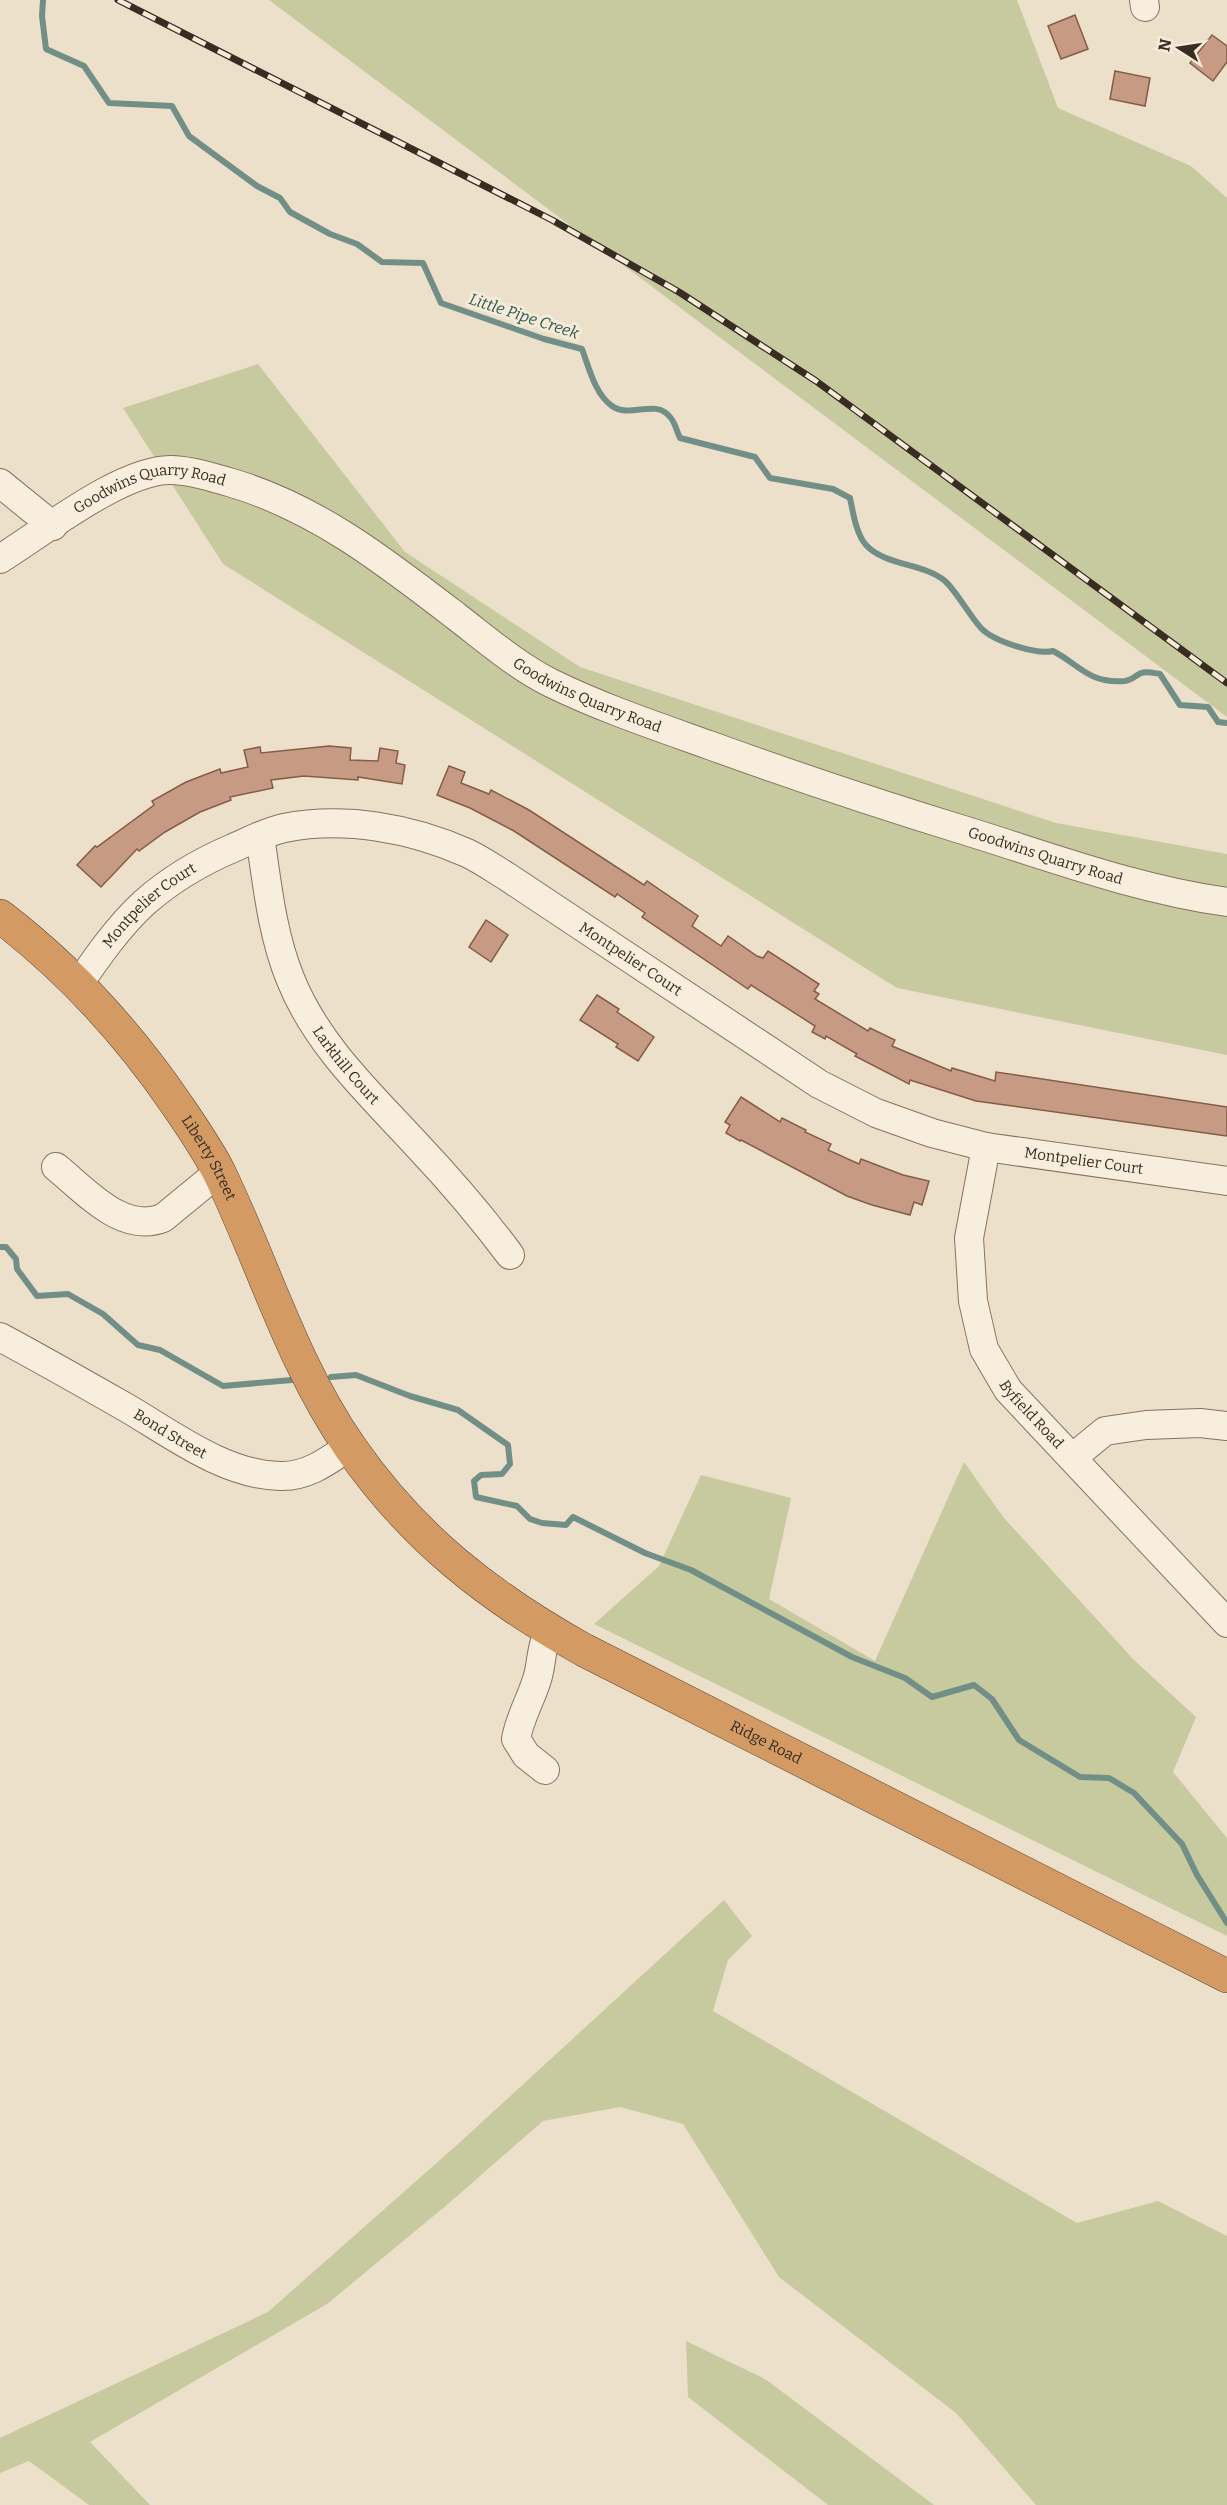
<svg xmlns="http://www.w3.org/2000/svg" width="1227" height="2505" viewBox="0 0 1227 2505" font-family="Bitter,serif">
<rect width="100%" height="100%" fill="#ece0ca"/>
<g fill="#c7ca9f">
<polygon points="269,0 1017,0 1058,108 1191,166 1227,198 1227,717"/>
<polygon points="258,364 405,552 580,667 1056,823 1227,854 1227,1055 897,988 223,564 123,408"/>
<polygon points="964,1462 1004,1518 1134,1660 1196,1717 1173,1772 1227,1838 1227,1936 594,1624 659,1566 701,1475 791,1498 769,1599 875,1661"/>
<polygon points="724,1900 752,1936 728,1960 713,2011 1077,2223 1158,2201 1227,2236 1227,2505 1036,2505 956,2413 779,2277 683,2124 620,2107 543,2121 448,2204 327,2304 90,2442 150,2505 89,2505 29,2461 0,2473 0,2438 268,2312 458,2144"/>
<polygon points="686,2341 765,2379 934,2505 828,2505 688,2397"/>
</g>
<g fill="none" stroke-linecap="round" stroke-linejoin="round">
<g stroke="#718f86" stroke-width="6">
<path d="M 43,0 L 42,16 L 46,49 L 84,66 L 109,103 L 172,106 L 189,136 L 257,186 L 280,198 L 290,212 L 330,234 L 357,244 L 382,262 L 423,263 L 441,303 L 544,339 L 582,349 C 589,368 595,394 612,406 C 630,419 655,398 670,417 C 675,422 677,432 680,438 L 755,457 L 770,478 L 833,489 L 850,498 C 853,512 856,534 866,545 C 885,566 924,563 945,581 C 957,592 969,615 981,628 C 993,641 1036,655 1053,651 C 1080,665 1089,684 1125,681 C 1132,680 1135,676 1141,673 C 1147,671 1154,673 1160,674 L 1180,705 L 1208,707 L 1218,722 L 1227,723"/>
<polyline points="0,1247 6,1247 16,1259 17,1269 37,1296 68,1294 103,1314 138,1345 160,1350 223,1386 292,1380"/>
<polyline points="331,1377 356,1375 410,1396 458,1410 508,1445 510,1464 502,1474 481,1475 474,1481 476,1497 517,1506 530,1519 542,1523 566,1525 573,1517 645,1553 691,1570 852,1657 905,1678 932,1697 974,1685 992,1699 1019,1740 1080,1777 1109,1778 1134,1793 1182,1844 1197,1875 1227,1923"/>
</g>
</g>
<g fill="#c79b83" stroke="#855c47" stroke-width="1.5">
<polygon points="1075,15 1088,49 1061,59 1048,26"/>
<polygon points="1212,35 1227,46 1227,62 1213,81 1190,63"/>
<polygon points="1115,71 1150,78 1145,106 1110,99"/>
<polygon points="329,746 351,748 350,760 378,761 380,748 398,751 396,763 405,765 402,784 358,777 358,780 304,776 271,780 273,788 230,797 231,800 200,812 165,832 139,851 137,849 101,887 77,865 95,846 97,847 154,805 152,801 186,782 220,769 221,773 248,767 244,750 260,747 261,753"/>
<polygon points="449,766 465,772 461,783 489,794 491,790 529,810 644,885 647,881 698,916 692,926 721,946 728,936 757,956 763,958 768,951 819,984 814,991 819,994 815,999 868,1031 870,1028 895,1040 892,1046 951,1071 952,1068 995,1081 996,1072 1227,1107 1227,1136 976,1101 910,1080 909,1084 855,1056 857,1054 826,1036 825,1039 812,1032 815,1026 751,985 748,989 642,917 645,913 617,894 615,897 514,831 470,808 437,795"/>
<polygon points="486,920 508,935 491,962 469,947"/>
<polygon points="597,995 619,1009 617,1012 654,1037 638,1061 616,1047 618,1044 580,1020"/>
<polygon points="741,1097 780,1122 782,1118 806,1130 805,1132 831,1144 828,1150 859,1164 861,1159 903,1175 929,1181 922,1205 914,1202 910,1215 872,1205 847,1196 741,1140 740,1141 726,1133 730,1125 725,1122"/>
</g>
<g fill="none" stroke-linecap="round" stroke-linejoin="round">
<g stroke="#887260" stroke-width="30">
<g id="minor">
<polyline points="1144,0 1145,7"/>
<polyline points="0,483 53,526"/>
<path id="s1" d="M 0,559 C 42,533 124,468 172,470 C 192,471 212,477 232,483 C 317,508 387,563 457,617 C 487,640 517,666 551,683 C 602,708 656,726 709,745 C 792,775 875,803 960,829 C 1048,856 1135,889 1227,902"/>
<path id="s2" d="M 260,836 C 267,883 272,934 290,978 C 316,1044 369,1093 416,1144 C 450,1180 481,1216 510,1255"/>
<path id="s3" d="M 78,985 C 98,956 118,927 144,903 C 171,879 200,862 233,848 C 249,841 266,832 284,828 C 344,816 411,828 467,853 C 480,859 493,868 506,876 L 819,1084 L 876,1113 L 932,1133 L 986,1147 L 1227,1181"/>
<path id="s4" d="M 986,1147 L 969,1238 L 973,1301 L 984,1349 L 1008,1390 L 1227,1623"/>
<path d="M 56,1167 C 86,1191 122,1234 163,1218 L 219,1172"/>
<path id="s5" d="M 0,1337 C 43,1360 85,1384 127,1408 C 173,1435 225,1475 280,1476 C 307,1477 328,1461 350,1446"/>
<polyline points="1072,1458 1105,1431 1146,1425 1200,1423 1227,1426"/>
<path d="M 545,1770 L 526,1755 L 516,1739 C 520,1716 532,1698 538,1676 C 542,1661 541,1646 549,1630"/>
</g>
</g>
<g stroke="#564133" stroke-width="34">
<g id="highway">
<path id="s6" d="M 0,916 C 69,969 128,1033 177,1105 C 192,1127 208,1150 220,1174 C 264,1266 292,1363 350,1447 C 413,1538 489,1597 584,1650 L 1227,1976"/>
</g>
</g>
<use href="#minor" stroke="#f7eedd" stroke-width="28"/>
<use href="#highway" stroke="#d39b63" stroke-width="33"/>
<g stroke="#392c22" stroke-width="7">
<polyline id="rail" points="118,0 552,220 679,292 816,381 1227,683"/>
</g>
<use href="#rail" stroke="#f4ebd9" stroke-width="4.5" stroke-dasharray="14" stroke-linecap="butt"/>
</g>
<g text-anchor="middle" dominant-baseline="central" stroke-width="6" stroke-linejoin="round" paint-order="stroke">
<g font-size="15" fill="#392c22" stroke="#f4ebd9">
<text stroke="none"><textPath href="#s1" startOffset="170">Goodwins Quarry Road</textPath></text>
<text stroke="none"><textPath href="#s1" startOffset="674">Goodwins Quarry Road</textPath></text>
<text stroke="none"><textPath href="#s1" startOffset="1160">Goodwins Quarry Road</textPath></text>
<text stroke="none"><textPath href="#s3" startOffset="108">Montpelier Court</textPath></text>
<text stroke="none"><textPath href="#s3" startOffset="648">Montpelier Court</textPath></text>
<text stroke="none"><textPath href="#s2" startOffset="250">Larkhill Court</textPath></text>
<text stroke="none"><textPath href="#s6" startOffset="322">Liberty Street</textPath></text>
<text stroke="none"><textPath href="#s3" startOffset="1152">Montpelier Court</textPath></text>
<text stroke="none"><textPath href="#s4" startOffset="286">Byfield Road</textPath></text>
<text stroke="none"><textPath href="#s5" startOffset="196">Bond Street</textPath></text>
<text stroke="none"><textPath href="#s6" startOffset="1161">Ridge Road</textPath></text>
</g>
<g font-size="16" font-style="italic" fill="#335853" stroke="#f4ebd9">
<text transform="translate(524 316) rotate(18)">Little Pipe Creek</text>
</g>
</g>
<g transform="translate(1179 48) rotate(282)" stroke="#f4ebd9" stroke-width="4.5" paint-order="stroke">
<path d="M0-4.5L10 22L0 15L-10 22Z" fill="#392c22"/>
<text y="-9" font-size="16" font-weight="bold" text-anchor="middle" fill="#392c22">N</text>
</g>
</svg>
